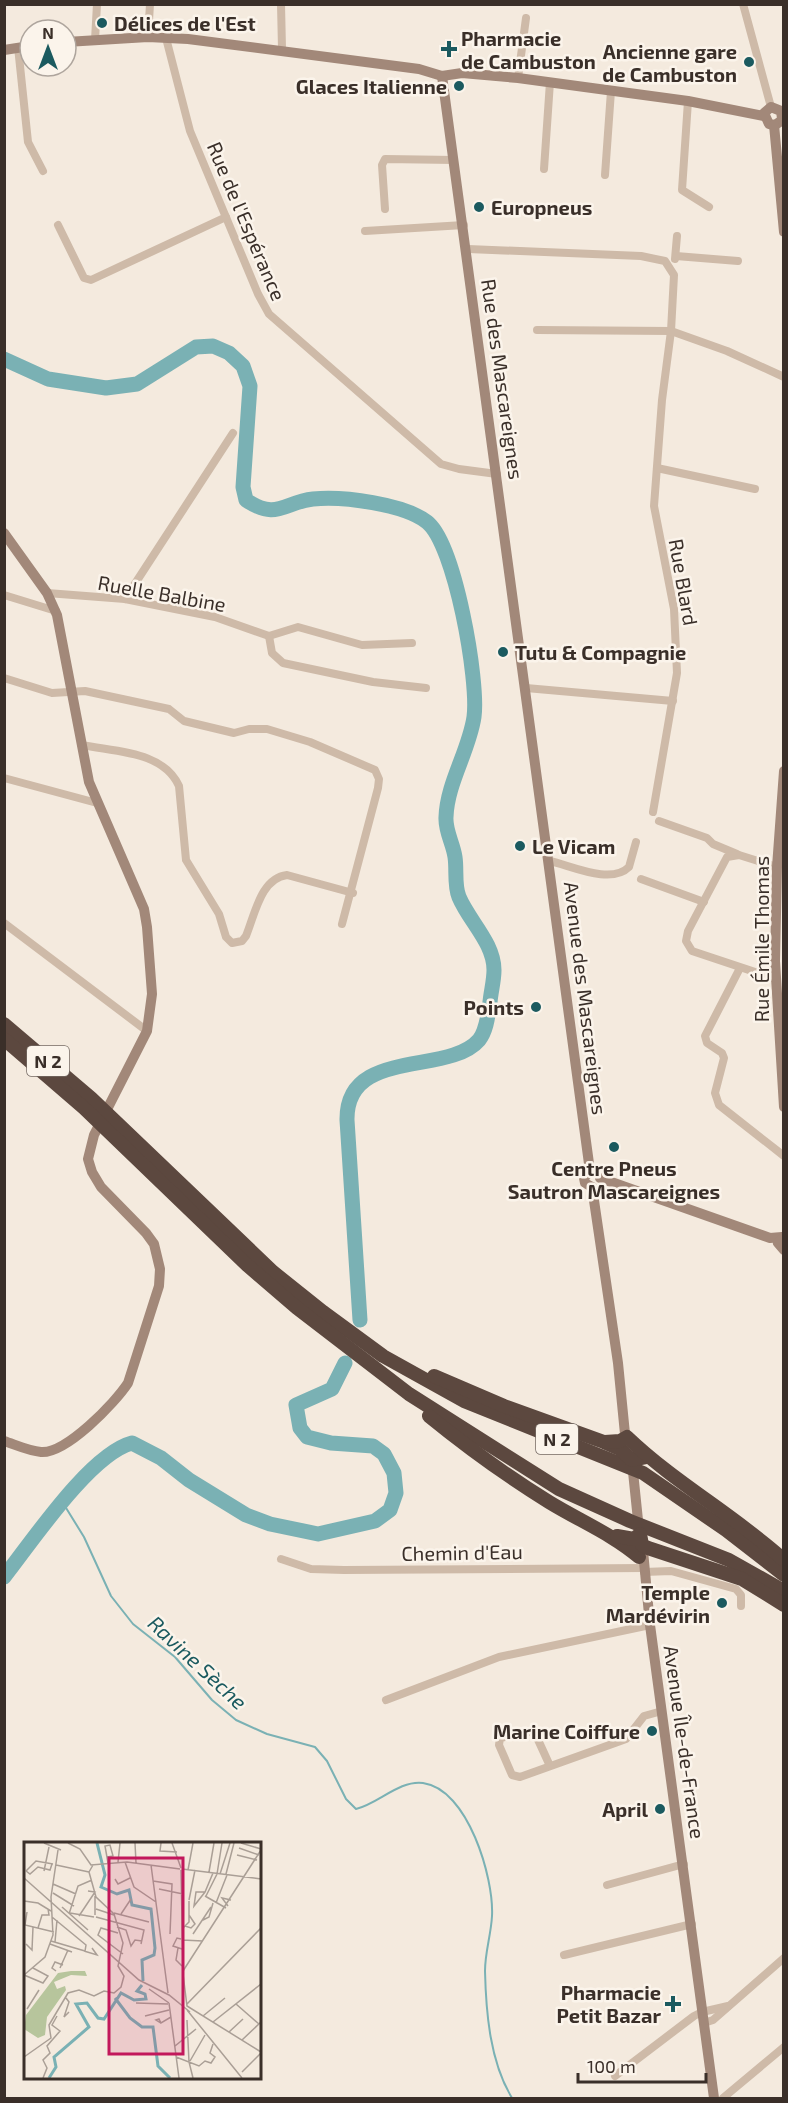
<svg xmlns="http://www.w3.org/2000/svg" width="788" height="2103" viewBox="0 0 788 2103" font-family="'Exo 2',sans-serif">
<rect width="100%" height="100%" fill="#f4eade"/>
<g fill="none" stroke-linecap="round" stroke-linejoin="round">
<path stroke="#7ab1b4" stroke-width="2" d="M 63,1503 L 84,1537 L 111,1596 L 133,1624 L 175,1657 L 212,1700 L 236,1720 L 267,1734 L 315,1747 L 327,1761 L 346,1799 L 356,1809 C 378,1804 399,1780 423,1783 C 468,1789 494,1878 492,1916 C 491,1935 485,1952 485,1971 C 486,2013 490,2062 512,2098"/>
<g stroke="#7ab1b4" stroke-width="15">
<path d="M 4,359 L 48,379 L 106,388 L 137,384 L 196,347 L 213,346 L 229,353 L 243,366 L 250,386 L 243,487 L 246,500 C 277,521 284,502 313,499 C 343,496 404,504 427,522 C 455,544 479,681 474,717 C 469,751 447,783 446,817 C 445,831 453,843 455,857 C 457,870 454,885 459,897 C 469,921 494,943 494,970 C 494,981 491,991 490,1002 C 488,1014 487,1030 479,1040 C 448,1076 346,1047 347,1120 L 360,1320"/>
<path d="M 4,1577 C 31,1543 90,1454 132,1443 L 161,1458 L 189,1480 L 246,1515 L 270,1524 L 318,1534 L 375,1521 L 390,1510 L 396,1493 L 394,1473 L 384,1454 L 373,1446 L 331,1443 L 307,1437 L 300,1428 L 296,1405 L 332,1389 L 345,1363"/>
</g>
<g stroke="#cebaa8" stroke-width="8">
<polyline points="281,4 282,49"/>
<polyline points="743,4 771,107"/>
<polyline points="148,37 150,4"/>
<polyline points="166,38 190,131 258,294 269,314 441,464 459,469 497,474"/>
<polyline points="95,40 97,4"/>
<polyline points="18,47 28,142 43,171"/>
<polyline points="518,78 526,18"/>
<polyline points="688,101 682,190 709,207"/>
<polyline points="544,169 550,82"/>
<polyline points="605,175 611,91"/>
<polyline points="385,209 382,165 385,159 454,160"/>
<polyline points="58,225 84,278 91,280 226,217"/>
<polyline points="365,231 464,225"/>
<polyline points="468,249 641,256 665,261 674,275 671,331 662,400 654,506 674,609 677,673 653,812"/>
<polyline points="676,256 738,261"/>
<polyline points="675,259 677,236"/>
<polyline points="537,330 671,331 727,351 784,377"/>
<polyline points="657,468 755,489"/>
<polyline points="47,593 125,599 215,617 269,636 298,627 362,645 412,643"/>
<polyline points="4,595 56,611"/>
<polyline points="125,599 233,433"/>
<polyline points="269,636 272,653 283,663 373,682 426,688"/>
<polyline points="4,678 52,693 85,691 169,709 184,721 234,733 249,729 267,729 310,742 375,770 379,779 378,788 342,924"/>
<polyline points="526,688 673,701"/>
<path d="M 82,745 C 116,752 163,751 179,786 L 186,860 L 219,914 L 226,937 L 232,943 L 242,941 L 246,936 C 255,914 261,878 287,875 L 353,893"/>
<polyline points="4,778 97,803"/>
<polyline points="659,821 707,838 713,844 737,854"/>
<path d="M 550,861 C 572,866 611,885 629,867 L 636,842"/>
<polyline points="641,879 704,902"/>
<polyline points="4,923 147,1031"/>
<polyline points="740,968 705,1036 707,1043 722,1053 724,1058 715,1093 719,1105 784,1156"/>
<polyline points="776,979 692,951 686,941 688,931 727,857 739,855 777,867"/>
<polyline points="281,1559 311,1569 344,1570 644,1568"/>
<polyline points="644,1572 671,1571 736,1589 741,1595 741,1606"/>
<polyline points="386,1700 499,1657 650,1625"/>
<polyline points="550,1766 534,1731 500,1738 499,1745 512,1775 520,1777 615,1743 626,1739 644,1716 662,1711"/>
<polyline points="607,1885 684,1864"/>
<polyline points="564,1955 692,1924"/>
<polyline points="704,2023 713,2020 784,1958"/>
<polyline points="615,2076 694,2016 702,2012 728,2006"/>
<polyline points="723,2098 784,2047"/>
</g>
<g stroke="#a28879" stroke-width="10">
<polyline points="66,42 148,37 188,39 419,69 442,76 462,73 518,78 688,101 764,116"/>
<polyline points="4,50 30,46"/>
<polyline points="442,76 590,1171"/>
<polyline points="782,119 781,111 771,107 764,113 769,124 775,125 784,119"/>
<polyline points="774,125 784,232"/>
<path d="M 4,533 L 47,593 L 57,615 L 89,782 L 144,909 L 147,927 L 152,994 L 147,1031 L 94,1135 L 88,1159 L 92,1172 L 101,1187 L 146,1233 L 154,1244 L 160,1269 L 159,1286 L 128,1383 C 115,1403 66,1454 41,1452 C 29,1451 16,1445 4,1441"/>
<polyline points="784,771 777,867 775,961 784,1107"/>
<polyline points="590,1171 584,1178 585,1183 592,1187"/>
<polyline points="600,1178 770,1238 782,1237"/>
<polyline points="592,1187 618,1363 626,1444"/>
<polyline points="784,1237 778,1243 784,1250"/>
<polyline points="632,1462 639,1530"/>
<polyline points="642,1540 650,1625 714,2098"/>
</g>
<g stroke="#5c483f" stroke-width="14">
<polyline points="4,1024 91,1098 273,1272 323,1312 383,1356 464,1401 643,1473 726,1530 784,1575"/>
<polyline points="4,1039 84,1108 247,1265 297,1308 409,1394 559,1489 630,1521 729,1560 784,1591"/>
<polyline points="434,1376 504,1406 604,1442 620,1449 632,1460 647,1457"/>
<path d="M 429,1416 C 467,1447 507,1476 549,1502 C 580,1521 612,1534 639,1557"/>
<path d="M 605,1442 L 620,1441 L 627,1437 C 675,1483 734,1515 784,1560"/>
<polyline points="617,1536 634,1539 640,1534 642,1545 648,1548 742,1579 784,1605"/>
</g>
</g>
<g fill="#1b5a5f" stroke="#fbf4eb" stroke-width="2">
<circle cx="102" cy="23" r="6"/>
<path d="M446 40h6v6h6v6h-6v6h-6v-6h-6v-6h6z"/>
<circle cx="749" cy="62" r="6"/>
<circle cx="459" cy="86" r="6"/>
<circle cx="479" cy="207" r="6"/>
<circle cx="503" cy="652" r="6"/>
<circle cx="520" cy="846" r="6"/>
<circle cx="536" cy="1007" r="6"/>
<circle cx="614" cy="1147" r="6"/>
<circle cx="722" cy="1603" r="6"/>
<circle cx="652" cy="1731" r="6"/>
<circle cx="660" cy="1809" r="6"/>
<path d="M670 1995h6v6h6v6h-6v6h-6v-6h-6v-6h6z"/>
</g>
<g text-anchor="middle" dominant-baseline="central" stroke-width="5" stroke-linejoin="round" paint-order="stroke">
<g fill="#fbf4eb" stroke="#746a63" stroke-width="1.5">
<rect x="27" y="1046" width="42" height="30" rx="4.5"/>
<rect x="536" y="1424" width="42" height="30" rx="4.5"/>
</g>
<g font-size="18" font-weight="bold" fill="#3a2f29">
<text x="48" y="1061">N 2</text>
<text x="557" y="1439">N 2</text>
</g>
<g font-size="20" font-weight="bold" fill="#3a2f29" stroke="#fbf4eb" text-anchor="end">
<text x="114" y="23" text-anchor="start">Délices de l'Est</text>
<text x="461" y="38" text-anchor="start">Pharmacie<tspan x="461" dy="23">de Cambuston</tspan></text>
<text x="737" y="51">Ancienne gare<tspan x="737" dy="23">de Cambuston</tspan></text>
<text x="447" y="86">Glaces Italienne</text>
<text x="491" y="207" text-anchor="start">Europneus</text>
<text x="515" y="652" text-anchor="start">Tutu &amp; Compagnie</text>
<text x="532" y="846" text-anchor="start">Le Vicam</text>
<text x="524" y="1007">Points</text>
<text x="614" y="1168" text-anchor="middle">Centre Pneus<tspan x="614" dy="23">Sautron Mascareignes</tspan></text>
<text x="710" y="1592">Temple<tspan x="710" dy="23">Mardévirin</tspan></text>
<text x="640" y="1731">Marine Coiffure</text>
<text x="648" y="1809">April</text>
<text x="661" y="1992">Pharmacie<tspan x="661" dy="23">Petit Bazar</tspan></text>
</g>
<g font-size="20" fill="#3a2f29" stroke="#fbf4eb">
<text transform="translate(247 221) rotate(67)">Rue de l'Espérance</text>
<text transform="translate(503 379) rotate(82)">Rue des Mascareignes</text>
<text transform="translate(684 582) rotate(80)">Rue Blard</text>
<text transform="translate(162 593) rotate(10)">Ruelle Balbine</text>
<text transform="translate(761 939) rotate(-90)">Rue Émile Thomas</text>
<text transform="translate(586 998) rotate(83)">Avenue des Mascareignes</text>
<text transform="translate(462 1552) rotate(-1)">Chemin d'Eau</text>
<text transform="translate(685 1742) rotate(82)">Avenue Île-de-France</text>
</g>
<g font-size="21" font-style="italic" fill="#1b5a5f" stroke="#fbf4eb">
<text transform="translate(198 1662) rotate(43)">Ravine Sèche</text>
</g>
</g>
<g transform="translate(24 1842)">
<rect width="237" height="237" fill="#f4eade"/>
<path d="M 47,129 L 61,129 L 63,134 L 47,133 L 30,140 L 33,147 L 41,144 L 42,148 L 23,175 L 21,193 L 14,196 L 0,187 L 2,173 L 34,131 Z" fill="#b7c59c"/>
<path fill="none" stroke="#7ab1b4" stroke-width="3" d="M 73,1 L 81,33 L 77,45 L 93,52 L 105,48 L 108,63 L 127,67 L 131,106 L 130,113 L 118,118 L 119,139M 91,156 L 106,176 L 118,185 L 129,185 L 134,224 L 146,236M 25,236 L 32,225 L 30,215 L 65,185 L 52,162 L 63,161 L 74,176 L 80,177 L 97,151 L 110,158 L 122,157 L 121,152 L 113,149 L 118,143"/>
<path fill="none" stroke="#aa9f96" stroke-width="1.5" d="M 20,1 L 37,8M 44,1 L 56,7 L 67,23 L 103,20 L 156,27M 111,1 L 112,21M 137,1 L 136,9 L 153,10M 148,1 L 157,26M 217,1 L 237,7M 215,6 L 235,13M 213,13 L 233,18M 83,15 L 89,14 L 86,3 L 81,4 L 84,21M 94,20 L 96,1M 101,20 L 110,45 L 132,60M 32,23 L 65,30M 127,23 L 144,151M 158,27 L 237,37M 157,28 L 159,128M 164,28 L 169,1M 2,29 L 6,32 L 14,25 L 26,28 L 28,22M 2,29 L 12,19 L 29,22M 20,29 L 25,5M 185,30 L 190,1M 196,32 L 206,1M 202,32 L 210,1M 0,36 L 115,138 L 145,153 L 166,170M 91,37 L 94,42 L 106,36M 129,39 L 148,42 L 146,92M 29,42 L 52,52M 135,47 L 159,52M 181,50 L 172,50 L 170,64 L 181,50 L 189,31M 29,51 L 50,64M 181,54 L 202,66M 182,54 L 193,32 L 198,1M 165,58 L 171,28M 0,59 L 14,61 L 27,69M 192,61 L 203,33M 204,64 L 198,56 L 207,58M 38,65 L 64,88M 72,67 L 90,73M 3,70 L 1,83 L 30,90M 46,71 L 70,75M 90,71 L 125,80M 45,72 L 54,44 L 68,38M 97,72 L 107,57M 71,73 L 71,54M 55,74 L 71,50 L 64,49M 72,75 L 120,88 L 117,102M 179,78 L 185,75 L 189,61M 161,84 L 167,86 L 171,82 L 165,73M 93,85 L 102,88 L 107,104 L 111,98 L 118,99M 14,86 L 18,73 L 25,73 L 24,67M 159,86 L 165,80 L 165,59M 94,91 L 77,86 L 74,93 L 99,112M 169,92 L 187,65M 157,97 L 153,96 L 149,104 L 158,107M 158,98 L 179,99M 27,99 L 61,109 L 62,103 L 28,75M 31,100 L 33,78M 2,102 L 8,108 L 9,85M 26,102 L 48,110M 154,106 L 152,118 L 158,124M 60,109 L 73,113 L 68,106M 36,126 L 44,108M 32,129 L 28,126 L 31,120 L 39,123M 159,129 L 237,8M 159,132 L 163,164 L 237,210M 0,133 L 19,141 L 24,134 L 9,126M 0,133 L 21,115 L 29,93 L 27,55 L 34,8M 125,147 L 145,161M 42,156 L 45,160 L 40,175 L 45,170M 112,161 L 144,162M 145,161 L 155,236M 163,162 L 237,86M 212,162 L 235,182M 3,167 L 15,148M 163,168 L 218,236M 121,174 L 145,168M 179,174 L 201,156M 163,178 L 165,220 L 169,236M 189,180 L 237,142M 137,181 L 132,178 L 135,177 L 137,181 L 147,175M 205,190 L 219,177M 218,198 L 237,180M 151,204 L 172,187M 0,215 L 27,196 L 25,183 L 44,151 L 55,148 L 70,154 L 80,149 L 90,151 L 97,145 L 100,134 L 94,124 L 99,101 L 90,72 L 72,55 L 65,30 L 69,23M 152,215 L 175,224 L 181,219 L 187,221 L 191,215 L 186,211 L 189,202M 166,219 L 181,193M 218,230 L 237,211M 19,236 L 23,226 L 19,218 L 26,211 L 23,204 L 36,189 L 28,183 L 33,174"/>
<path fill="#c2185b" fill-opacity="0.15" stroke="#c2185b" stroke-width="3" d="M 85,16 L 159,16 L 159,212 L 85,212 Z"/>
<rect width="237" height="237" fill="none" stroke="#3a2f29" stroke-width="3"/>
</g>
<rect width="788" height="2103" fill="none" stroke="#3a2f29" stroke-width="12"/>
<g transform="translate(48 48)"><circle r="28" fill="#fbf4eb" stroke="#aea59d" stroke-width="1.5"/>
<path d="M0-4.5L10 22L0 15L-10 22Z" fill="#1b5a5f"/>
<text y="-9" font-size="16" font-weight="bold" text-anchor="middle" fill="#3a2f29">N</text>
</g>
<path d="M578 2073v9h128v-9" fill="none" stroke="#3a2f29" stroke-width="3"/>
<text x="587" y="2073" font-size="18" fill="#3a2f29" stroke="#fbf4eb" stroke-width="4.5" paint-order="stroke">100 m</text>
</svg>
